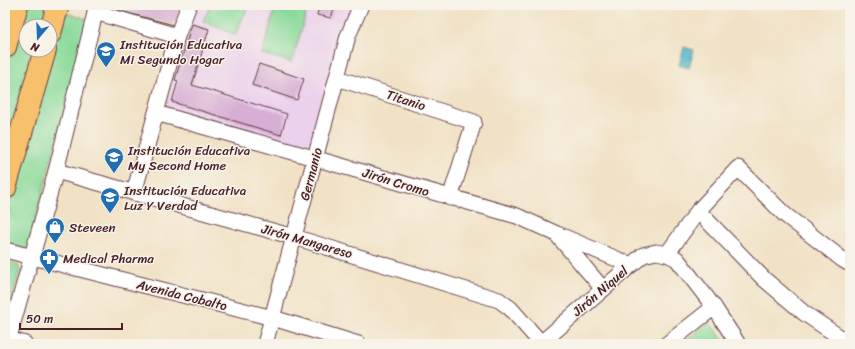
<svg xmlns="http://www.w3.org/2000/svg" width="855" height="349" viewBox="0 0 855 349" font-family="Sriracha,sans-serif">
<rect width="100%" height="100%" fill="#f7f3e8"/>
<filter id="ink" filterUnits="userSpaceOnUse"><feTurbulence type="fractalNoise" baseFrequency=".025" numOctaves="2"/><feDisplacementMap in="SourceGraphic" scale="8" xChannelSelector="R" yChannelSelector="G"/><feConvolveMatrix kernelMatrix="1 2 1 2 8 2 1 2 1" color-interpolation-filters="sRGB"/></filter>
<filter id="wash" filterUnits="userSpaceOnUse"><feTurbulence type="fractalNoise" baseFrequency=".012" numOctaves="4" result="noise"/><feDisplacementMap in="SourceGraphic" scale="16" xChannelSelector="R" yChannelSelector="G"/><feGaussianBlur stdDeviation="0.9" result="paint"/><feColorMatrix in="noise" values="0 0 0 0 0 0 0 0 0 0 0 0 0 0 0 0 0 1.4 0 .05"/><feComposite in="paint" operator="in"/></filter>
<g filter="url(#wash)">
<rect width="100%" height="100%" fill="#f1e2c6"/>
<polygon fill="#ebd1ec" points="198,5 355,5 330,68 308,154 169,110 167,105 173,79 183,46"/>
<g fill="#8ada9a" stroke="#6a7c62">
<polygon points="21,5 51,5 45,26 26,26 26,50 39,50 5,168 5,60"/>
<polygon points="211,5 249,5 235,35 203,21"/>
<polygon points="276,5 291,5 307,10 292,62 262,54"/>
<polygon points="63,12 88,19 29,245 25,249 5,244 5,213"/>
<polygon points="5,260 18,265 20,270 5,325"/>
<polygon points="709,322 727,344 682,344"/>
</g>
<polygon fill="#4db6ca" stroke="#4c6a7a" points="684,47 694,50 689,68 679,65"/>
<g id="blocks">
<g fill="#d7afd4">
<polygon points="110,5 182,5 174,25 109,8"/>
<polygon points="319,5 342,5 341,8 335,6 331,18 317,15"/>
<polygon points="192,24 209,29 192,85 287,114 281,135 172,102 178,81 175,80"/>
<polygon points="259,64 304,79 297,100 252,85"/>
</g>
</g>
</g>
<g filter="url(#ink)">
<use href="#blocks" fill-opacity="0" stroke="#633c42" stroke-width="1"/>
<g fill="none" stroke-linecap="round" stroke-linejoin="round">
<g stroke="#633c42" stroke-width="17">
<g id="minor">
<polyline points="95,12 177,36"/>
<polyline points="337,78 474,122 450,198"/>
<polyline points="156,113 517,216 557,234 631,265"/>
<polyline points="56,171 294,237 499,300 510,308 541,343"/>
<polyline points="134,193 177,36 189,5"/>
<polyline points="698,211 764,279 804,313 850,344"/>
<polyline points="558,236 603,289"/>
<polyline points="5,250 273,318 358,344"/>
<polyline points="667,254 698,211 738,168 784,214 843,260 850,264"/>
<polyline points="8,339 25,344"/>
<polyline points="7,344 56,171 97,5"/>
<polyline points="265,344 348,36 361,5"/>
<polyline points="540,344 631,265 643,255 656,252 667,254 677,259 714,307 738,344"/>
<polyline points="667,344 714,307"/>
</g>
</g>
<g stroke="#633c42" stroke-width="24">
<g id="primary">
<polyline points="50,33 58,5"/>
<polyline points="5,47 17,5"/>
<polyline points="5,188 45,50"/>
</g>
</g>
<polyline stroke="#633c42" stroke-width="2.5" stroke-dasharray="3 3" stroke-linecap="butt" points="5,221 10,204"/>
<use href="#minor" stroke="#fff" stroke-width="15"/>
<use href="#primary" stroke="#f7c06c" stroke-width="22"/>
</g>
</g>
<defs>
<g id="school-pin" transform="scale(1)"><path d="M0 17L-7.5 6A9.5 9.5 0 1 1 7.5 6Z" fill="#1f6fb2" stroke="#f7f3e8"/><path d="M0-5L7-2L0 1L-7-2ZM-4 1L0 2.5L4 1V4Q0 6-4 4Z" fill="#fff"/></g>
<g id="shop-pin" transform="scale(1)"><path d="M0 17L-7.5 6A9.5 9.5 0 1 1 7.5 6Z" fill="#1f6fb2" stroke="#f7f3e8"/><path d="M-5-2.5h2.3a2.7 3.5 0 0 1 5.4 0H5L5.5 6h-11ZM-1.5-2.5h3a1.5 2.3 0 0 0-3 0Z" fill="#fff"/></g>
<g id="pharmacy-pin" transform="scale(1)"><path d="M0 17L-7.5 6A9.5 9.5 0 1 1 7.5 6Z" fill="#1f6fb2" stroke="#f7f3e8"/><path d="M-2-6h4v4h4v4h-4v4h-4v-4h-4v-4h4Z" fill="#fff"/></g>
</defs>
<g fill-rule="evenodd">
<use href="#school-pin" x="106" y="51"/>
<use href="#school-pin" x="114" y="157"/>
<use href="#school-pin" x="110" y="197"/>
<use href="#shop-pin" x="55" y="227"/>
<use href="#pharmacy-pin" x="49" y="258"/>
</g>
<g text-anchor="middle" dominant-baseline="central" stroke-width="3" stroke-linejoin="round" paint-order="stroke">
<g font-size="13" fill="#4a1f2b" stroke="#f7f3e8" text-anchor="start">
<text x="120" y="44">Institución Educativa<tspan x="120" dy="15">Mi Segundo Hogar</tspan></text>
<text x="128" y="150">Institución Educativa<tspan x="128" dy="15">My Second Home</tspan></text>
<text x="124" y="190">Institución Educativa<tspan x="124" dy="15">Luz Y Verdad</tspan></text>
<text x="69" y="227">Steveen</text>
<text x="63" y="258">Medical Pharma</text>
</g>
<g font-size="13" fill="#4a1f2b" stroke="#f7f3e8">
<text transform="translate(406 100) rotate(18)">Titanio</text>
<text transform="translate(311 174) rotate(-75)">Germanio</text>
<text transform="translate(396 182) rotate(17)">Jirón Cromo</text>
<text transform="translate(307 241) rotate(16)">Jirón Mangareso</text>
<text transform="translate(600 291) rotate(-41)">Jirón Niquel</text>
<text transform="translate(182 295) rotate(14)">Avenida Cobalto</text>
</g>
</g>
<rect width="855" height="349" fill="none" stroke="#f7f3e8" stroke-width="20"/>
<g transform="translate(38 38) rotate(199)"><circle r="19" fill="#f7f3e8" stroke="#b29e9c"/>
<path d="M0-3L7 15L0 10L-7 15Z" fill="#1f6fb2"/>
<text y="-6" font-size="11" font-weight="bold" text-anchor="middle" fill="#4a1f2b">N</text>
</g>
<path d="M20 323v6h102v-6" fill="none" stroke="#4a1f2b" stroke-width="2"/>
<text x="26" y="323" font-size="12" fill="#4a1f2b" stroke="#f7f3e8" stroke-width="3" paint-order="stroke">50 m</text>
</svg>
